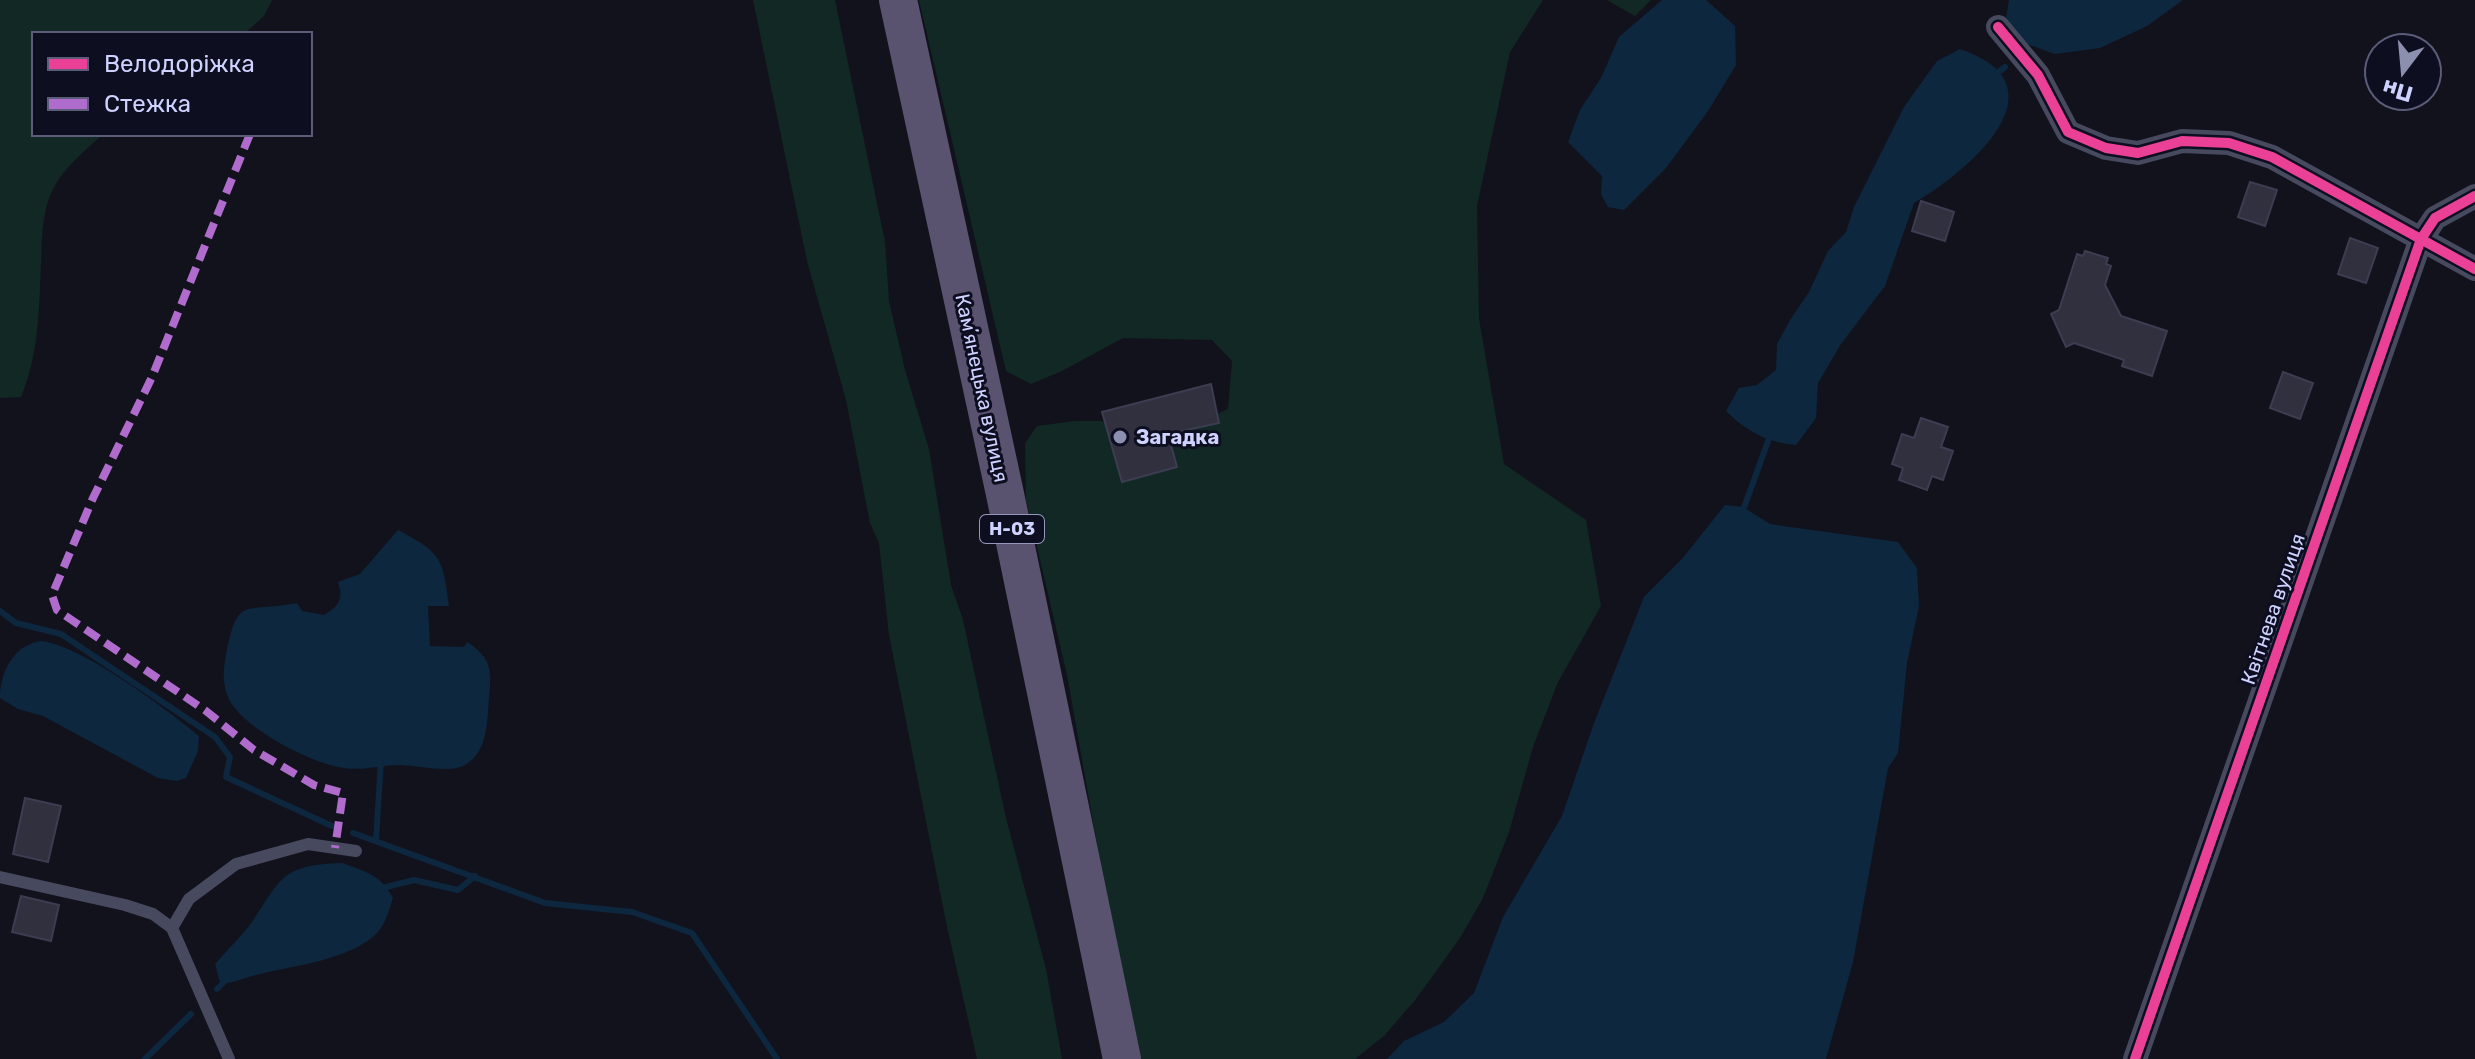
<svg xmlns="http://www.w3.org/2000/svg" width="2475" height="1059" viewBox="0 0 2475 1059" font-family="Rubik,sans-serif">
<rect width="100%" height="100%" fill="#12121d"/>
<g fill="#112825">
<path d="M 0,0 L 272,0 L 264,16 L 244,34 L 34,34 L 34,134 L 103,134 C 85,151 65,166 53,189 C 42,209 42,239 41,262 C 39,309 39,354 21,397 L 0,398 Z"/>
<polygon points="753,0 835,0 885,242 889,301 905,370 929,449 951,585 963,620 1006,818 1046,969 1062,1059 977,1059 946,922 889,635 879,543 870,523 846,400 807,261"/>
<polygon points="919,0 1543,0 1510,52 1477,206 1479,319 1504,464 1586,520 1601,606 1558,682 1533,747 1509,832 1483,898 1460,938 1416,999 1384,1036 1355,1059 1140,1059 1127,1013 1067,675 1026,500 1025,443 1037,426 1075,421 1101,421 1142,433 1193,425 1228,409 1232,361 1212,340 1123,338 1062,371 1031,384 1006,371"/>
<polygon points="1607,0 1651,0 1635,16"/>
</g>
<g fill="#0d273f">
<polygon points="1662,0 1706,0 1735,26 1736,65 1708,111 1666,168 1624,210 1608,207 1601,194 1602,176 1568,142 1580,110 1601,78 1619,37"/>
<polygon points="2009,0 2183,0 2147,26 2100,48 2055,54 2024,43 2006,18"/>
<path d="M 1960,49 C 2069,86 1968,172 1914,203 L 1885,286 L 1841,344 L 1818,383 L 1816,418 L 1796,445 C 1767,442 1747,432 1726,411 L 1739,388 L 1757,385 L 1776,370 L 1777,344 L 1790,320 L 1809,292 L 1828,251 L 1846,232 L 1854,207 L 1904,107 L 1937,61 Z"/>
<polygon points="1725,505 1743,507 1770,524 1898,542 1917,568 1919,606 1907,663 1898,753 1888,768 1853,962 1826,1059 1387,1059 1404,1041 1444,1022 1474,993 1503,917 1562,816 1594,723 1644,597 1682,559"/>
<path d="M 398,530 C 441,553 443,557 449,606 L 428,606 L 430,646 L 464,647 L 467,642 C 493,659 491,670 489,699 C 487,721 488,752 465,765 C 448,774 418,765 399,765 C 381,765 363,771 344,768 C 313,764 253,733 234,707 C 224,694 222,677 225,661 C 237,592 243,614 297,603 L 302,611 L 324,615 C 339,606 344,599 338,582 L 360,574 Z"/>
<path d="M 42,641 C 84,647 165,708 199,736 L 198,751 L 186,778 L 176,781 L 158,778 L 43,716 L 18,709 L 0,698 C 0,672 14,644 42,641 Z"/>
<path d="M 342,863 C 366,872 380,874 393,898 C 389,909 386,923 378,932 C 350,961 293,965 256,975 C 243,978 233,984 220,983 L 215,964 C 226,951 239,939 249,926 C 282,880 278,865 342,863 Z"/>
</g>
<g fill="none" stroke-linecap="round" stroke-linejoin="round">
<g stroke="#0d273f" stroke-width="6">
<polyline points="1992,77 2005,67"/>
<polyline points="1742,513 1771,433"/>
<polyline points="0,611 16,623 61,634 215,737 230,757 226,777 332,826"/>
<polyline points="353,833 545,903 632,912 692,933 777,1059"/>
<polyline points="376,840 381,760"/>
<polyline points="378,889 414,880 458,890 475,876"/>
<polyline points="217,989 229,977"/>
<polyline points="145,1059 191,1014"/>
</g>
</g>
<g fill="#30303f" stroke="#3c3d50" stroke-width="2">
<polygon points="2250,182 2277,190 2265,226 2238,217"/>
<polygon points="1921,201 1954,212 1945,241 1912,231"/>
<polygon points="2350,238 2378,248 2366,283 2338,274"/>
<polygon points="2085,251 2108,258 2106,264 2111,266 2105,285 2121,316 2167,331 2152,376 2122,366 2124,360 2074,343 2066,347 2051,314 2059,310 2077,254 2083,256"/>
<polygon points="2283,372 2313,383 2300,419 2270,408"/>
<polygon points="1211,384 1219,423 1168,434 1177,467 1122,482 1102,412"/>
<polygon points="1921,418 1948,427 1941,447 1953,451 1943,480 1932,476 1927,490 1899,480 1903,468 1892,464 1902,434 1914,438"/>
<polygon points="25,798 61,806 48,862 13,854"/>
<polygon points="21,896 59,905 51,941 12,932"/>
</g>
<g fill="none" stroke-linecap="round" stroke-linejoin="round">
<g stroke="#474a5e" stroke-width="12">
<polyline points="0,877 125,905 153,914 172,928 229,1059"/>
<polyline points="172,928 189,899 236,864 308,844 356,851"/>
</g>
<g stroke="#474a5e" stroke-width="24">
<polyline points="1998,27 2038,75 2068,132 2106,148 2138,153 2182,141 2229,143 2272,157 2475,269"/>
<polyline points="2135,1059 2421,239 2435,218 2475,196"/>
</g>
<polyline stroke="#595370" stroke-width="38" points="898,0 1005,494 1122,1059"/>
<polyline stroke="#b06ccc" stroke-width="8" stroke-dasharray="16 8" stroke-linecap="butt" points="250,134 152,377 93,498 52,595 57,610 206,711 254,750 314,785 343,793 335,848"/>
<g stroke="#0e0e21" stroke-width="15">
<g id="cycleway">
<polyline points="1998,27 2038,75 2068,132 2106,148 2138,153 2182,141 2229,143 2272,157 2475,269"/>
<polyline points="2135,1059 2421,239 2435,218 2475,196"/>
</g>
</g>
<use href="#cycleway" stroke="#ea4096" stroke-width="10"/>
</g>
<circle fill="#8d8faf" stroke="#0e0e21" stroke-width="3" cx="1120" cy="437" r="8"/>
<g text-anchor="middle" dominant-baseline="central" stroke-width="6" stroke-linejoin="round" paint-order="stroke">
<rect fill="#0e0e21" stroke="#9597bc" stroke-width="2" x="980" y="515" width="64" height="28" rx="6"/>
<g font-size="18" font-weight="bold" fill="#cfd2fe">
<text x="1012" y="529">Н-03</text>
</g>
<g font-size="20" fill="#cfd2fe" stroke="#0e0e21">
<text transform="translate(982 388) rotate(78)">Камʼянецька вулиця</text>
<text transform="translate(2273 609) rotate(-71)">Квітнева вулиця</text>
</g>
<g font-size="20" font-weight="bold" fill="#cfd2fe" stroke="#0e0e21" text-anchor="start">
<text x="1136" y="437">Загадка</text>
</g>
</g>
<rect x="32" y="32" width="280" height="104" fill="#0e0e21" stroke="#5b5c79" stroke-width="2"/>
<rect x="48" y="58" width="40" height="12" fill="#ea4096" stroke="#5b5c79" stroke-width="2"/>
<text x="104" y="72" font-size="24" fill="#cfd2fe">Велодоріжка</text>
<rect x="48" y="98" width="40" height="12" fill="#b06ccc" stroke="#5b5c79" stroke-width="2"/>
<text x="104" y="112" font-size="24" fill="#cfd2fe">Стежка</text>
<g transform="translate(2403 72) rotate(196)"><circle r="38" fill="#0e0e21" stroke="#5b5c79" stroke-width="2"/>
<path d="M0-6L14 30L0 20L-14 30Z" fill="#8d8faf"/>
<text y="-12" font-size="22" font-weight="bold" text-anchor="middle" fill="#cfd2fe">Пн</text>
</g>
</svg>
